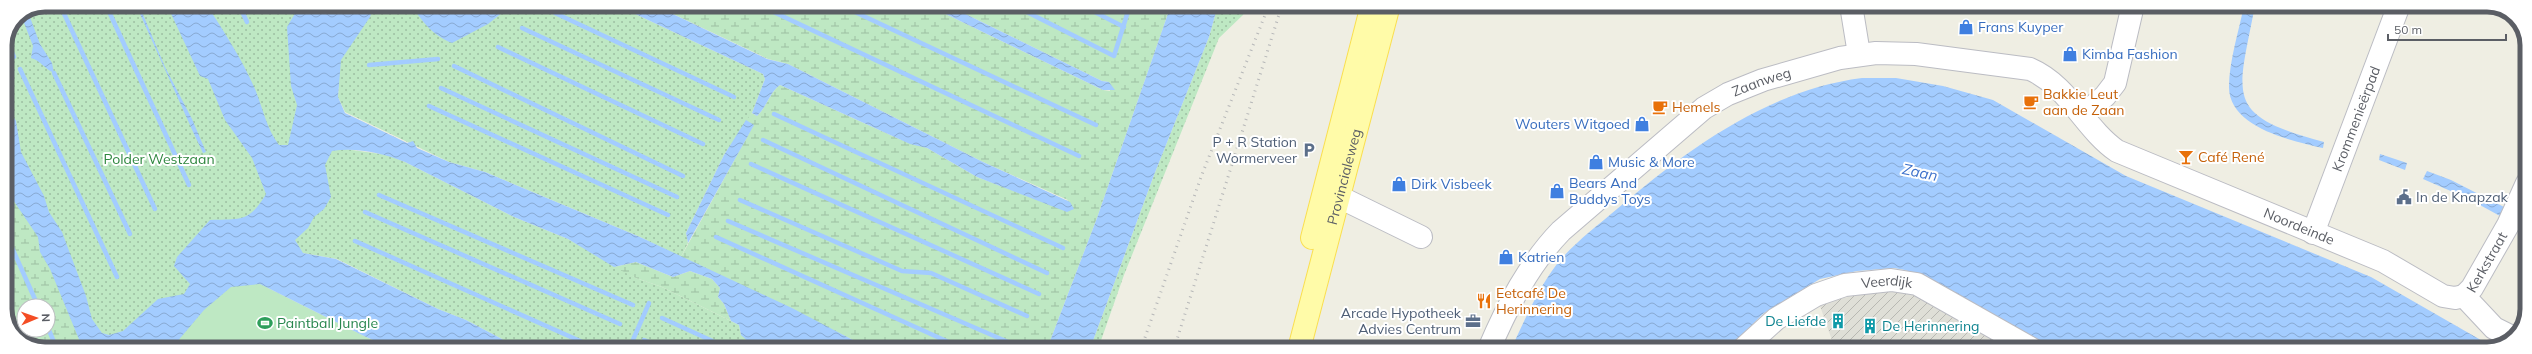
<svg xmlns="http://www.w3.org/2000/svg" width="2532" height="354" viewBox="0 0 2532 354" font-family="Mulish,sans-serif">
<defs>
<pattern id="industrial-furrows" width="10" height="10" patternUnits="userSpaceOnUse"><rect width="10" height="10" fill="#dfdfd7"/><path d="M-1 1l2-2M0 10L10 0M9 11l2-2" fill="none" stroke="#b8b8b2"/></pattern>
<pattern id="grass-dots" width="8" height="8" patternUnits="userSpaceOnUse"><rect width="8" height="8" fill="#bee8c3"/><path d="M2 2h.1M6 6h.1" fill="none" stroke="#9dbfa2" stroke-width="1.8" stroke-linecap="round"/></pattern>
<pattern id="wetland-marsh" width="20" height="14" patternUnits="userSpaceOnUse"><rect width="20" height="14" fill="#bee8c3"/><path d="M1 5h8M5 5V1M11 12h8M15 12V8" fill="none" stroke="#9dbfa2"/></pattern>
<pattern id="water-waves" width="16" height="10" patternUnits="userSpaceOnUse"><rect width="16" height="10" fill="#a3ccff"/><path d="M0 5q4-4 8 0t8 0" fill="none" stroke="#88a9d2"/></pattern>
</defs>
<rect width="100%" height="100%" fill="#efeee3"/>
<polygon fill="url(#industrial-furrows)" points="1902,286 2019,349 1835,349 1819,303"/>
<g fill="url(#grass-dots)" fill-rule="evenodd">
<path d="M 45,5 L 616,5 L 763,74 L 765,79 L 752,113 L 724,155 L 686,233 L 688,243 L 681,257 L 640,237 L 485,172 L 449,162 L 345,112 L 338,97 L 339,82 L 336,87 L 345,149 L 388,155 L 405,162 L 514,217 L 568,239 L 636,278 L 662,287 L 739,325 L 741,335 L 766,341 L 778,349 L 521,349 L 466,320 L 438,309 L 337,259 L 303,253 L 204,349 L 40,349 L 17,337 L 5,314 L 5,45 L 17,17 ZM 24,306 L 48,306 L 48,330 L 24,330 Z"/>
<polygon points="1218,5 1247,5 1243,15 1219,38 1124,275 1098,349 1090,349 1154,175 1209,37"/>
<polygon points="1766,341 1789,349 1749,349"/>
</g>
<g fill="url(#wetland-marsh)" fill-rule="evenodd">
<path d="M 654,5 L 927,5 L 1103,90 L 1110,91 L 1109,82 L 1102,81 L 947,5 L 1171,5 L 1097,218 L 1047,349 L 877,349 L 851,339 L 681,257 L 753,126 L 746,120 L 752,113 L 757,116 C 767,107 769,93 780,85 L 899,139 L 927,148 L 977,177 L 1025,195 L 1070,201 L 983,162 L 788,64 L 768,59 Z"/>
<path d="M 5,188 L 38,237 L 40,252 L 50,269 L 83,349 L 40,349 L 17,337 L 5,314 ZM 24,306 L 48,306 L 48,330 L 24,330 Z"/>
<polygon points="636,262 673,277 690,271 712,279 720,288 718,297 724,304 731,321 662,287 636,278 614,267"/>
</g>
<polygon fill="#bee8c3" points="260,284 364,336 393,349 171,349 204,310 231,287"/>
<g fill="url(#water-waves)">
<polygon points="136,5 139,5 165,67 192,119 206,152 203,153 194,134"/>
<path d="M 167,5 L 207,5 C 224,32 242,59 255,89 C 263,108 266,128 279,145 L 288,145 L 297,105 L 291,86 L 287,27 L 300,5 L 374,5 L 370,17 L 341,60 L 338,97 L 345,113 L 407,143 L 413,141 L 417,148 L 449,162 L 485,172 L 640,237 L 792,308 L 851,339 L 877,349 L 778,349 L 766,341 L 752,345 L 741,335 L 739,325 L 731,321 L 724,304 L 718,297 L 720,288 L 712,279 L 690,271 L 673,277 L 636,262 L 614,267 L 568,239 L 514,217 L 405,162 C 382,153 356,147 332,151 L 325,165 L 331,197 L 324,209 L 314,217 L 308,228 L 295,240 L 303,253 L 336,259 L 438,309 L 466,320 L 521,349 L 393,349 L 364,336 L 260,284 L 231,287 L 204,310 L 171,349 L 83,349 L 50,269 L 40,252 L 38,237 L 5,188 L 5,103 L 16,121 L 21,152 L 44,196 L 49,212 L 62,232 L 86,296 L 92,319 L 102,333 L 109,335 L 123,331 L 158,299 L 184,294 L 190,284 L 174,266 L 177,257 L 210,220 C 240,219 249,223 266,194 L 252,158 L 225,120 L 208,79 L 200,76 Z"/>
<path d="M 411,5 L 512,5 L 488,24 L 452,43 C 432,35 423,22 411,5 Z"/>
<path d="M 616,5 L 654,5 L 767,59 L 788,64 L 983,162 L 1070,202 L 1074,209 L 1067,212 L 977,177 L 927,148 L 910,144 L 780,85 C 769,93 767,107 757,116 L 752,113 L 765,79 L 763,74 Z"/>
<polygon points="927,5 947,5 1102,81 1109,82 1115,90 1103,90"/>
<polygon points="1171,5 1218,5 1209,37 1154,175 1090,349 1047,349 1097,218"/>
<path d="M 2244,5 L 2255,5 C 2238,97 2222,115 2324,142 L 2323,148 C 2293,141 2229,128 2229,87 C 2229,61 2239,31 2244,5 Z"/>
<path d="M 28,12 L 40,44 L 52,63 L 54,73 C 45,69 41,61 31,58 L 33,46 L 21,15 Z"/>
<path d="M 1862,78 L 1896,78 L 1943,86 L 1993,100 L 2126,176 L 2371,277 L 2493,347 L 2487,349 L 2054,349 L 1932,280 L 1905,270 L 1894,268 L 1857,271 L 1820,279 L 1764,313 L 1727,349 L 1511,349 C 1525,320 1537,290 1557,264 C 1574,243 1597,226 1617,209 C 1688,149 1768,90 1862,78 Z"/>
<polygon points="746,120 754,125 688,243 686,233 724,155"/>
<polygon points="2380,154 2407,163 2405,170 2379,160"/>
<polygon points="2427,171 2451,180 2504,207 2500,216 2469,199 2423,179"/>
</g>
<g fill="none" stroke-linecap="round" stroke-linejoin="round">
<g stroke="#a3ccff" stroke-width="4.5">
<polyline points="60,5 155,209"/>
<polyline points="106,5 189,185"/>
<polyline points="239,5 247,22"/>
<polyline points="759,5 1079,156"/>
<polyline points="840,5 1096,125"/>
<polyline points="1013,5 1114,56 1130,5"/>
<polyline points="1081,5 1124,27"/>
<polyline points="555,13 734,97"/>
<polyline points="522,28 719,120"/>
<polyline points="7,41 14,57"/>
<polyline points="498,47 703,144"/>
<polyline points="369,65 438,59"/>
<polyline points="454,66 683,176"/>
<polyline points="20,69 117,277"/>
<polyline points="54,73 130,234"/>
<polyline points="441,88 677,197"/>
<polyline points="429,106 668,215"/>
<polyline points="774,114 1063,248"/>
<polyline points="763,140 1047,273"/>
<polyline points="751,164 1039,294"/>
<polyline points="379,195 633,305"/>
<polyline points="740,200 902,271 931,273 1027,316"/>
<polyline points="365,212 620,324"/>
<polyline points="728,221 1008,342"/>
<polyline points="5,232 38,306"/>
<polyline points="716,237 964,349"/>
<polyline points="355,241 598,349"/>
<polyline points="662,318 730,349"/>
<polyline points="48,328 57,349"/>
<polyline points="644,340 666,349"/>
<polyline points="629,349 649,303"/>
</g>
<g stroke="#bbbcc3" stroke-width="24">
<g id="minor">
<polyline points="1851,5 1859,54"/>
<polyline points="2083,115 2105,96 2115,83 2133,5"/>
<polyline points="1325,190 1421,237"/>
<path id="s1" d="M 2313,233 L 2399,5"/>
<path id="s2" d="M 2464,296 L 2472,288 L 2508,225 L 2527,183"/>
<polyline points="2464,296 2494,328 2514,338"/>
<path id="s3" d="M 1489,349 C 1507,307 1529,264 1561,231 L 1704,108 L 1728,94 L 1763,80 L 1840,58 L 1876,53 L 1916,54 L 2030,69 C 2069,86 2084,128 2117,151 L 2383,261 L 2443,296 L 2455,298 L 2464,296"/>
<path id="s4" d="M 1743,349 L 1776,319 L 1816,295 L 1845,285 L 1891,280 L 1917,284 L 2032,349"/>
</g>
</g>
<g stroke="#fadf50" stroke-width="24">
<g id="major">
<polyline points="1312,238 1372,5"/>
<path id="s5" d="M 1299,349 L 1389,5"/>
</g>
</g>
<use href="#minor" stroke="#fff" stroke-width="22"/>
<use href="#major" stroke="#fffba8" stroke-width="22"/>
<g stroke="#b6b7b8" stroke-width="3" stroke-dasharray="1 5" stroke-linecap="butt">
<polyline points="1141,349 1201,177 1269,5"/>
<polyline points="1174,349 1282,5"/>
</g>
</g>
<defs>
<g id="shop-bare" transform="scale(1.2)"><path d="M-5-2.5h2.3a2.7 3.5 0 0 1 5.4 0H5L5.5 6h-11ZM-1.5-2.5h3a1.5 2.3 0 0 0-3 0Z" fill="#3f7fe0" stroke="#fff" stroke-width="2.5" paint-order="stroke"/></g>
<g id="cafe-bare" transform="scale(1.2)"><path d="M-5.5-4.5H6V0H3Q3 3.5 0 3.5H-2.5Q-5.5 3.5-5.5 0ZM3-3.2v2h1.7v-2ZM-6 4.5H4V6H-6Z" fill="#e8710a" stroke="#fff" stroke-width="2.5" paint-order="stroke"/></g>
<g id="parking-bare" transform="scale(1.2)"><path d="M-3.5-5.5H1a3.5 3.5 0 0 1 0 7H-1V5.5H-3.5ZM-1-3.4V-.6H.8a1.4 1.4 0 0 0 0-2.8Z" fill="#5c6f8a" stroke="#fff" stroke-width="2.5" paint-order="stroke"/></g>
<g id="bar-bare" transform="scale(1.2)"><path d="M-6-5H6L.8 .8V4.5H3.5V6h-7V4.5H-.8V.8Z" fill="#e8710a" stroke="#fff" stroke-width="2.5" paint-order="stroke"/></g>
<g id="civic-bare" transform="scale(1.2)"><path d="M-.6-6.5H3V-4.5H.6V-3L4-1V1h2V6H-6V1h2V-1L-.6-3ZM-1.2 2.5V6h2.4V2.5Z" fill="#5c6f8a" stroke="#fff" stroke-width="2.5" paint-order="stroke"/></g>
<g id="restaurant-bare" transform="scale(1.2)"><path d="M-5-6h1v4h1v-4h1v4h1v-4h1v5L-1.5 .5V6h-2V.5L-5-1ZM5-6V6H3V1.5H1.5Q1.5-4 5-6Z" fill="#e8710a" stroke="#fff" stroke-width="2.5" paint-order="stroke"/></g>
<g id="office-bare" transform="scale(1.2)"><path d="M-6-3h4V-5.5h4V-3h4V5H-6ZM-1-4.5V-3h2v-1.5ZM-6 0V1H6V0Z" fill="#5c6f8a" stroke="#fff" stroke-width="2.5" paint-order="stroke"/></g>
<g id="building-bare" transform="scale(1.2)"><path d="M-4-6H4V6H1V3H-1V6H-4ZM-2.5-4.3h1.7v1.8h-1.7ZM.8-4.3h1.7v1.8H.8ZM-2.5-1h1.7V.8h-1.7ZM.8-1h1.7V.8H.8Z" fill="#0f9aa8" stroke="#fff" stroke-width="2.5" paint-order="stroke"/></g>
<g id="stadium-bare" transform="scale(1.2)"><path d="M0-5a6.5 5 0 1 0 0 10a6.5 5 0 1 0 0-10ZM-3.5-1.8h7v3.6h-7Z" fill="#2e9e5b" stroke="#fff" stroke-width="2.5" paint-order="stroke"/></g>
</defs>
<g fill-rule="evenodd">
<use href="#shop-bare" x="1966" y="27"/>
<use href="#shop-bare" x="2070" y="54"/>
<use href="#cafe-bare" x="2031" y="102"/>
<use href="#cafe-bare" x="1660" y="107"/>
<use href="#shop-bare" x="1642" y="124"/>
<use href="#parking-bare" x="1309" y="150"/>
<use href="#bar-bare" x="2186" y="157"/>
<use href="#shop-bare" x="1596" y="162"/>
<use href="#shop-bare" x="1399" y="184"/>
<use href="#shop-bare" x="1557" y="191"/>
<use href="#civic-bare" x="2404" y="197"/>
<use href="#shop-bare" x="1506" y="257"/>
<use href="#restaurant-bare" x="1484" y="301"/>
<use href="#office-bare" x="1473" y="321"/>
<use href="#building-bare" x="1838" y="321"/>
<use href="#stadium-bare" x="265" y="323"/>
<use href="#building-bare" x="1870" y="326"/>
</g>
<g text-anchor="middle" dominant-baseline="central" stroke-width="4" stroke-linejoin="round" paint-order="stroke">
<g font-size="14" fill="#366cbe" stroke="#fff" text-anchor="start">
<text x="1978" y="27">Frans Kuyper</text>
<text x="2082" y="54">Kimba Fashion</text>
<text x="1630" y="124" text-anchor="end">Wouters Witgoed</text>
<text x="1608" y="162">Music &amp; More</text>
<text x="1569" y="183">Bears And<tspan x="1569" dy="16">Buddys Toys</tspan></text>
<text x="1411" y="184">Dirk Visbeek</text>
<text x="1518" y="257">Katrien</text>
</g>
<g font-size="14" fill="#5b5e65" stroke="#fff">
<text stroke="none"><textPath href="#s3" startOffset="391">Zaanweg</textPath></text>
<text stroke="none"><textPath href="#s1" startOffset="122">Krommenieërpad</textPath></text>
<text stroke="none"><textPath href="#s5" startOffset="178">Provincialeweg</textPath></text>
<text stroke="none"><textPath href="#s3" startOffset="982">Noordeinde</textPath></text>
<text stroke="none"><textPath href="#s2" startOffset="41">Kerkstraat</textPath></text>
<text stroke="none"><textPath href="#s4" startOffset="164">Veerdijk</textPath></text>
</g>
<g font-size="14" fill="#c56008" stroke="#fff" text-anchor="start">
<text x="2043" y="94">Bakkie Leut<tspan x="2043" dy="16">aan de Zaan</tspan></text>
<text x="1672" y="107">Hemels</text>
<text x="2198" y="157">Café René</text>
<text x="1496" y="293">Eetcafé De<tspan x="1496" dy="16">Herinnering</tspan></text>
</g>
<g font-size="14" fill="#4e5e75" stroke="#fff" text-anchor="end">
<text x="1297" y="142">P + R Station<tspan x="1297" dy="16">Wormerveer</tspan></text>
<text x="2416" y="197" text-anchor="start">In de Knapzak</text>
<text x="1461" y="313">Arcade Hypotheek<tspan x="1461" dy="16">Advies Centrum</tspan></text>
</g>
<g font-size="14" fill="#2f873f" stroke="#fff">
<text x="159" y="159">Polder Westzaan</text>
</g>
<g font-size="14" fill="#0d838f" stroke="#fff" text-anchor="end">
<text x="1826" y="321">De Liefde</text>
<text x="1882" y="326" text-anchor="start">De Herinnering</text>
</g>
<g font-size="14" fill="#27864d" stroke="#fff" text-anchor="start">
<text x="277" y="323">Paintball Jungle</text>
</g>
<g font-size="15" font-style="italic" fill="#3d71cb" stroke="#fff">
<text transform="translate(1920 172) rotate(12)">Zaan</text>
</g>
</g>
<path d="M0 0H2532V354H0ZM45 12H2487A33 33 0 0 1 2520 45V309A33 33 0 0 1 2487 342H45A33 33 0 0 1 12 309V45A33 33 0 0 1 45 12Z" fill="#fff" fill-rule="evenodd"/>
<path fill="none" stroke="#5b5e65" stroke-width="5" d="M45 12H2487A33 33 0 0 1 2520 45V309A33 33 0 0 1 2487 342H45A33 33 0 0 1 12 309V45A33 33 0 0 1 45 12Z"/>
<g transform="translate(36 318) rotate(88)"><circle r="19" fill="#ffffff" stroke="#bdbfc1"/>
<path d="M0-3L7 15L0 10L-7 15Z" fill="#f44d24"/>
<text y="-6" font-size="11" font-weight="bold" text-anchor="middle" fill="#5b5e65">N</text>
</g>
<path d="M2388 34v6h118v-6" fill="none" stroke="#5b5e65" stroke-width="2"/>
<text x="2394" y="34" font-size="12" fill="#5b5e65" stroke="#ffffff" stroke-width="3" paint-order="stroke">50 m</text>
</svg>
